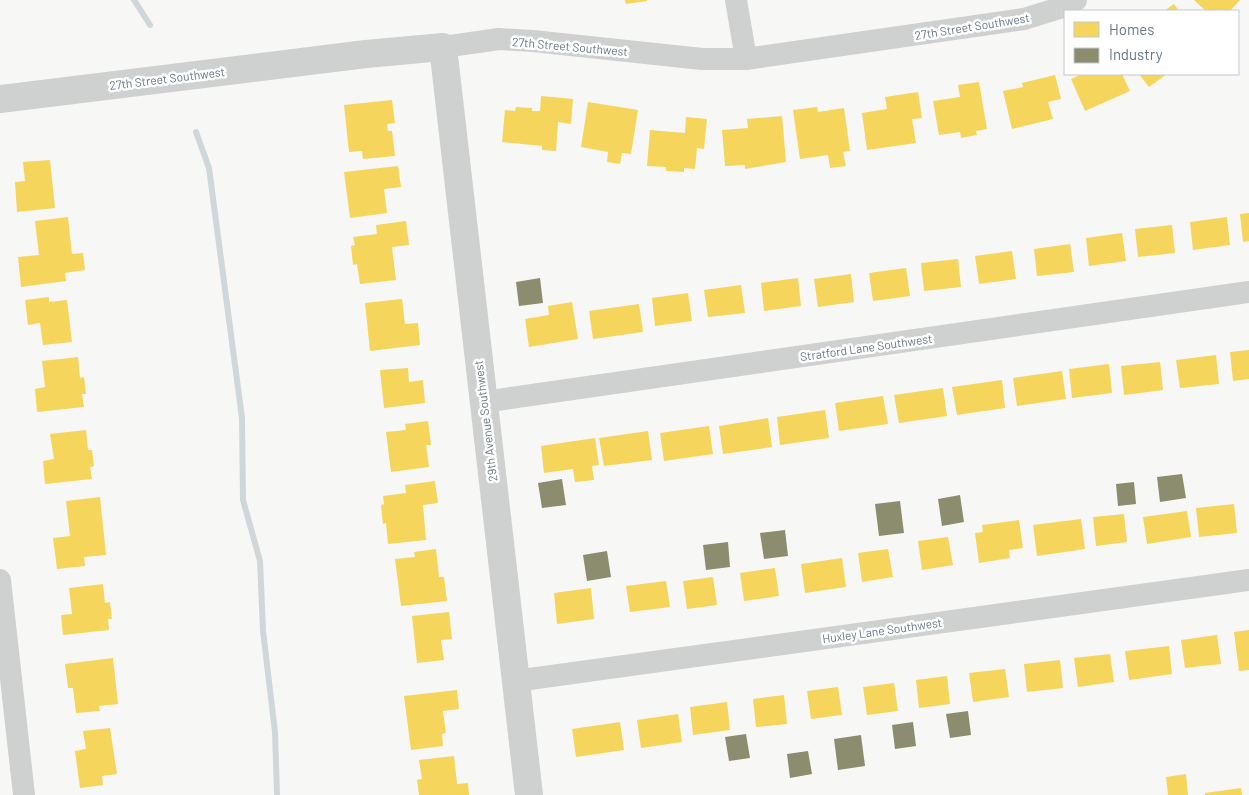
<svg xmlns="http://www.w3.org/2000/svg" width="1249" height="795" viewBox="0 0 1249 795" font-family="Barlow,sans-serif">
<rect width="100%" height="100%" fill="#f7f7f6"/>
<g fill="#f6d55c">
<polygon points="625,0 647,0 647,1 626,4"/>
<polygon points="1194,0 1240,0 1230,11 1206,11"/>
<polygon points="1174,4 1179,11 1164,11"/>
<polygon points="1082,74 1122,74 1130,91 1085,111 1071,79"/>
<polygon points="1139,74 1167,74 1149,87"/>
<polygon points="1055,75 1061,99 1048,102 1053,119 1012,129 1003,91 1023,87 1022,83"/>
<polygon points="979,82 987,129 976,131 977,135 961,138 960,132 939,135 933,101 960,97 958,85"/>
<polygon points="918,92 922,118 912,119 916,143 867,150 862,113 887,109 885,97"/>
<polygon points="541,96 573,99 571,124 558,122 556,151 542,150 542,146 502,142 505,110 515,111 516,107 532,108 532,111 540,111"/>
<polygon points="392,100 395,123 387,124 388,131 392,131 395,156 363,159 362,151 349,152 344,105"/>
<polygon points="588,102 638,110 631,154 622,153 620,164 607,162 608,152 581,147"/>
<polygon points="817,107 818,112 844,108 850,151 843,152 846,166 830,168 828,155 800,159 793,110"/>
<polygon points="782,116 786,162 745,169 745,165 725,166 722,130 748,128 747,119"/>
<polygon points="686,117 707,119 704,149 697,148 695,169 684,168 684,172 666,171 666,167 647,166 650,130 685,133"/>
<polygon points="50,160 55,208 17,212 15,182 25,181 23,162"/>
<polygon points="398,166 401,187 384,189 387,213 350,218 344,172"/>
<polygon points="1249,213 1249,241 1243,242 1240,214"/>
<polygon points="68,217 72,254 83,253 85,270 65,273 66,281 21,287 18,257 39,255 35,221"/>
<polygon points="1227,217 1230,245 1193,250 1190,222"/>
<polygon points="406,221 409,245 392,247 396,280 360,284 357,264 353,265 351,246 355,245 353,237 377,234 376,225"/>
<polygon points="1172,225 1175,253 1138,257 1135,229"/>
<polygon points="1122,233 1126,261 1089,266 1086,238"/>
<polygon points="1070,244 1074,272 1037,276 1034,249"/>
<polygon points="1012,251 1016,279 979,284 975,256"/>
<polygon points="958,259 961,287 924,291 921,263"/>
<polygon points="906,268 910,296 873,301 869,273"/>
<polygon points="851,274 854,302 818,307 814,279"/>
<polygon points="798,278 801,306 764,311 761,283"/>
<polygon points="741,285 745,313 708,317 704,290"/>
<polygon points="688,293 692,321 655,326 652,298"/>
<polygon points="49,297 49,302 67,300 72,342 43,345 40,323 28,325 25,300"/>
<polygon points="402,299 405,324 418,323 420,345 370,351 365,303"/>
<polygon points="572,302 578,339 529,347 525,319 549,315 548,306"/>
<polygon points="639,304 643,332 593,339 589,311"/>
<polygon points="1249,350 1249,379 1233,381 1230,352"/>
<polygon points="1216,355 1219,384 1180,388 1176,360"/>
<polygon points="78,357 80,378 84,377 86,394 82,394 84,407 37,412 35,389 45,387 42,361"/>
<polygon points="1160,362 1163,390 1124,395 1121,366"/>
<polygon points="1109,364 1112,393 1072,398 1069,369"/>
<polygon points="408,368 409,382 423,380 425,403 384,408 380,370"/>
<polygon points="1062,371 1066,399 1017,406 1013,378"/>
<polygon points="1002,380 1005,408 957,415 952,387"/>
<polygon points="943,388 947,416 899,423 894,395"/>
<polygon points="883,396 888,424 839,431 835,403"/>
<polygon points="825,410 829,438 780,445 777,417"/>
<polygon points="768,418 772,447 723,454 719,426"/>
<polygon points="428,421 431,445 426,445 429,467 391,472 386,432 406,430 405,424"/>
<polygon points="709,426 713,454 664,461 660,433"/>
<polygon points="86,430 88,450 92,450 94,466 90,467 92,479 45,484 43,461 54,459 50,434"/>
<polygon points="648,431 652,460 604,466 599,438"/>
<polygon points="595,438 599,465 592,466 594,480 575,482 573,469 544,473 541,446"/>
<polygon points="435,481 438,503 423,505 426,540 388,544 386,523 383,524 381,505 384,504 383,496 406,493 405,485"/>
<polygon points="100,497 106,555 84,557 85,566 57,569 53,538 70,536 66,501"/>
<polygon points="1234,504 1237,533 1199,537 1196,508"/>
<polygon points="1187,511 1191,537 1147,544 1143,517"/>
<polygon points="1124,514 1127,542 1096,546 1093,517"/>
<polygon points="1081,519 1085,549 1037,556 1033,525"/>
<polygon points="1019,520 1023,548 1009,550 1010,558 979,563 975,533 983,532 982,525"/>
<polygon points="948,537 953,565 922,570 918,541"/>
<polygon points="436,549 439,577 444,577 447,601 401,606 395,559 415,557 414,552"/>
<polygon points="888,549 893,577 862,582 858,553"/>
<polygon points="842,558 846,587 805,593 801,564"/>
<polygon points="775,568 779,596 744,601 740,573"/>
<polygon points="713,577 717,605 687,609 683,581"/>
<polygon points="666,581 670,607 630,612 626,586"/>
<polygon points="103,584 105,603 110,602 112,619 108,619 109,630 63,635 61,615 72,614 69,588"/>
<polygon points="591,588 594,619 557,624 554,593"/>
<polygon points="449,612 452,639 441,640 444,660 417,663 412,616"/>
<polygon points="1249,630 1249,670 1239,671 1234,632"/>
<polygon points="1217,635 1221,664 1185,668 1181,640"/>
<polygon points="1169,646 1172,674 1129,680 1125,651"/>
<polygon points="1110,654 1114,682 1078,687 1074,658"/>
<polygon points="113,658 118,704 99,706 100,711 76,713 73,688 68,688 65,664"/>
<polygon points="1060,660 1063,688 1027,692 1024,664"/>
<polygon points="1005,669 1009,697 973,702 969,673"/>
<polygon points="947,676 950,704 919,708 916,680"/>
<polygon points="894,683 898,711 867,715 863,687"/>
<polygon points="838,687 842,715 811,719 807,691"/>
<polygon points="457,690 459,709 443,711 446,733 442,734 443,746 411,750 404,696"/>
<polygon points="784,695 787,724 756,727 753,699"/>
<polygon points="727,702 730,730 693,735 690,707"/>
<polygon points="678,714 682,742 641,748 637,720"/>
<polygon points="620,722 624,750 576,757 572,729"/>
<polygon points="110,728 117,774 102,776 103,785 80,788 75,751 86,749 83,731"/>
<polygon points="454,756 457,784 468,783 469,795 419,795 417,780 422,779 419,760"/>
<polygon points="1186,774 1188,795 1168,795 1166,777"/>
<polygon points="1241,788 1242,795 1205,795 1205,793"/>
</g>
<g fill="#8c8c6e">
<polygon points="540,278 543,303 519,306 516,282"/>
<polygon points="1182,474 1186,498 1160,502 1157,477"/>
<polygon points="562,479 566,505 542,508 538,483"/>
<polygon points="1134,482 1136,504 1118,506 1116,484"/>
<polygon points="960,495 964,522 942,526 938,499"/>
<polygon points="900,501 904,533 879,536 875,504"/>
<polygon points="785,530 788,556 764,559 760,533"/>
<polygon points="728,542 730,567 706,570 703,545"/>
<polygon points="607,551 611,577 587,581 583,555"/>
<polygon points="968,711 971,735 950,738 946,714"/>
<polygon points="913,722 916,746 895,749 892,725"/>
<polygon points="746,734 750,758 729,761 725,737"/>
<polygon points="861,735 865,766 838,770 834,739"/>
<polygon points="808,751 812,774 790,778 787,754"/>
</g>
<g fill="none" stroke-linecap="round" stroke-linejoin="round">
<g stroke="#d0d7db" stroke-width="6">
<polyline points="134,0 150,25"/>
<polyline points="196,132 209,168 242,418 243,500 260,561 263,631 275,732 277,795"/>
</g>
<g stroke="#cfd1d1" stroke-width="22">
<polyline points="736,0 746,59"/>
<polyline points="443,47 499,39 533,41 702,59 746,59 1024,19 1066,6 1076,0"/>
<polyline points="483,402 1249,292"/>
<polyline points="0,580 24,795"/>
<polyline points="515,681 1249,580"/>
</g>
<polyline stroke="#cfd1d1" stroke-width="28" points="0,99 366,54 443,47 529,795"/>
</g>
<g text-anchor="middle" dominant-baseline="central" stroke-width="5" stroke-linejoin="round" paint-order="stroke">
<g font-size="12" fill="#677787" stroke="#fff">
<text transform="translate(972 26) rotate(-9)">27th Street Southwest</text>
<text transform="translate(570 46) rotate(5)">27th Street Southwest</text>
<text transform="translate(167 78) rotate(-7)">27th Street Southwest</text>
<text transform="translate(866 347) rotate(-8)">Stratford Lane Southwest</text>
<text transform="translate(485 421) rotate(-97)">29th Avenue Southwest</text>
<text transform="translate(882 630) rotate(-8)">Huxley Lane Southwest</text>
</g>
</g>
<rect x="1064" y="10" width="175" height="65" fill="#ffffff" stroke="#c2c9cf"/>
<rect x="1074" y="22" width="25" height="15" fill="#f6d55c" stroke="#c2c9cf"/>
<text x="1109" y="35" font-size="15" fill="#677787">Homes</text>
<rect x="1074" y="48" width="25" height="15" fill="#8c8c6e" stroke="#c2c9cf"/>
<text x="1109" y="60" font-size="15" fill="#677787">Industry</text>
</svg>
